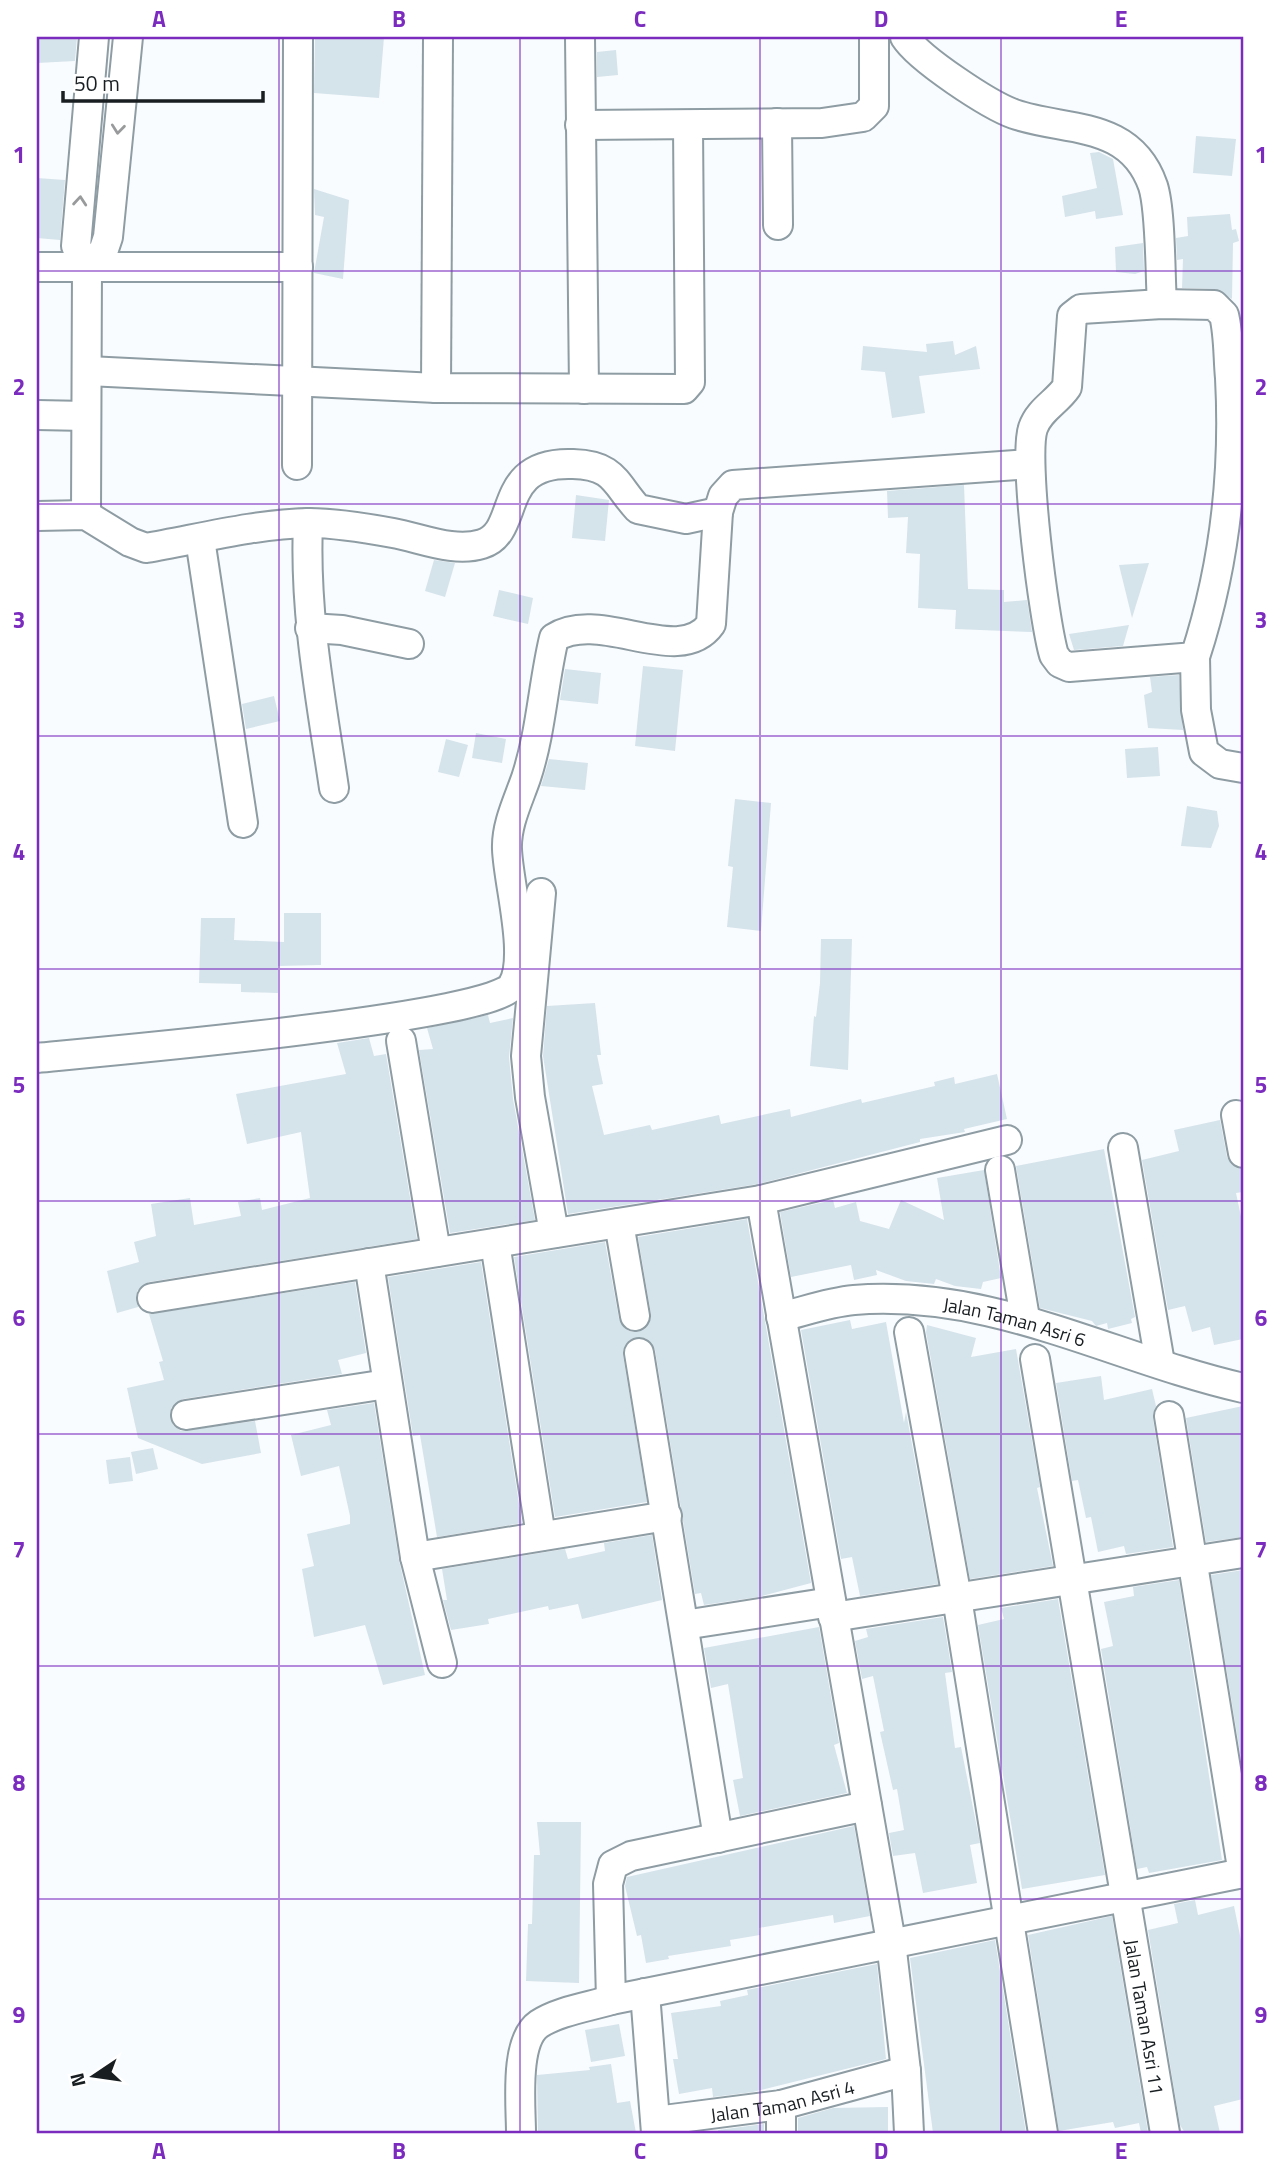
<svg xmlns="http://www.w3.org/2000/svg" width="1280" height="2170" viewBox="0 0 1280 2170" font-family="'Titillium Web',sans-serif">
<rect width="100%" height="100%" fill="#f9fcfe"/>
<g fill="#d5e3eb">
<polygon points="37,37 77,37 75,61 37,63"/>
<polygon points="315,37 384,37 379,98 314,93"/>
<polygon points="616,50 618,75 597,77 597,52"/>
<polygon points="1196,136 1236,139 1232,176 1193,173"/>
<polygon points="1099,152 1113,159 1123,215 1096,219 1095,211 1065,217 1062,196 1097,188 1090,153"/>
<polygon points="37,178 65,180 60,240 37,238"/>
<polygon points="314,189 349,200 343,279 314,273 324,217 315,215"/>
<polygon points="1230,214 1232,230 1236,229 1239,241 1233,243 1232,299 1215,289 1182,288 1183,259 1177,260 1176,238 1188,236 1187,217"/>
<polygon points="1143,243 1144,271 1135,274 1116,272 1115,247"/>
<polygon points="953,341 955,355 976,346 980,369 919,376 925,413 892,418 885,372 861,370 863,346 927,352 926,344"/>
<polygon points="964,485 968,589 1004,590 1004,602 1027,600 1032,632 955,629 956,610 918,608 920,554 906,553 908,517 888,518 887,491"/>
<polygon points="576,495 609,500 605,541 572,538"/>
<polygon points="434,560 455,563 445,597 425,591"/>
<polygon points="1149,563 1132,618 1119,565"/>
<polygon points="499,590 533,598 528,624 493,616"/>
<polygon points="1129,625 1123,646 1074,650 1069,634"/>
<polygon points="643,666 683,670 675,751 635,746"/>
<polygon points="565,669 601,673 598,704 560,700"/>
<polygon points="1179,675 1183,730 1148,728 1144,695 1152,692 1150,677"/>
<polygon points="274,696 280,721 246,729 242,704"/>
<polygon points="476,733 506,739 502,763 472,758"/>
<polygon points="446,739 468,745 459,777 438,772"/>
<polygon points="1158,747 1160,776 1127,778 1125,749"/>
<polygon points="549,759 588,763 585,790 541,786"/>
<polygon points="735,799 771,803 761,931 727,927 733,867 728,866"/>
<polygon points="1187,806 1217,811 1219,826 1211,848 1181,846"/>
<polygon points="284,913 321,913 321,965 278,966 278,993 241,992 241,984 199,983 201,918 235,918 234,940 284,942"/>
<polygon points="821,939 852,939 848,1070 810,1066 814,1016 816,1017 820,983"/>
<polygon points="595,1003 601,1055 597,1055 603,1084 592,1086 604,1135 650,1125 652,1130 719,1115 721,1124 790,1109 791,1117 861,1099 862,1103 935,1086 934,1082 954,1077 955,1084 997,1074 1007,1119 964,1129 965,1132 920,1139 920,1142 758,1184 568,1214 543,1056 547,1006"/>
<polygon points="488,1015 490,1023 513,1018 509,1057 513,1099 535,1220 450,1233 419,1050 433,1049 427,1028"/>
<polygon points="369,1038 374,1056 386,1054 417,1239 149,1282 137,1291 138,1307 117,1313 107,1271 139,1262 134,1242 156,1236 151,1204 190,1198 194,1225 241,1216 238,1202 260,1198 262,1210 310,1198 301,1132 247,1144 236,1094 346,1074 337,1043"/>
<polygon points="1220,1120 1227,1157 1231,1164 1243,1169 1243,1192 1236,1193 1243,1226 1243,1339 1214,1345 1210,1327 1192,1332 1185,1306 1168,1310 1142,1160 1179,1151 1174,1130"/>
<polygon points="1104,1149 1135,1317 1131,1319 1132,1323 1108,1329 1107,1323 1096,1326 1092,1321 1040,1308 1016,1166"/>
<polygon points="984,1170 1001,1278 983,1282 981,1289 955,1286 936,1279 934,1284 906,1281 876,1270 877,1275 854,1280 851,1265 791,1277 780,1212 833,1200 835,1208 856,1202 860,1221 889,1229 901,1200 944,1220 937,1178"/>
<polygon points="747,1219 811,1583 758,1597 704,1605 701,1593 695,1594 655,1350 645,1338 629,1340 623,1355 647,1502 555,1517 514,1257 605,1242 619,1319 629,1331 637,1332 646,1328 651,1314 638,1237"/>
<polygon points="481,1262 522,1523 437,1537 420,1435 413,1436 388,1277"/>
<polygon points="355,1282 366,1353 338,1360 342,1374 183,1399 171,1408 173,1425 181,1431 255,1421 261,1453 202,1464 138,1438 127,1388 164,1380 159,1362 163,1361 149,1314"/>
<polygon points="850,1320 852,1329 886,1322 904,1423 906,1412 938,1584 860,1596 852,1557 841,1559 801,1330"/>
<polygon points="927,1325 976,1338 971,1357 1016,1349 1040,1487 1037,1488 1053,1566 970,1579 926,1332"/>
<polygon points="1101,1376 1104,1400 1152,1389 1156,1406 1153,1419 1173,1547 1126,1554 1124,1546 1098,1552 1091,1517 1086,1518 1078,1480 1072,1481 1056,1383"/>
<polygon points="374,1403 399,1560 425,1675 383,1685 365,1625 314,1637 302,1569 314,1566 307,1534 350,1524 350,1516 339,1466 301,1476 291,1435 331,1425 327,1410"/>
<polygon points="1243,1406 1243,1537 1206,1542 1186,1418"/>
<polygon points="153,1448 158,1469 136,1474 131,1452"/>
<polygon points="130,1457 133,1481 109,1484 106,1460"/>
<polygon points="652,1535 662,1600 582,1619 578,1604 549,1610 548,1606 488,1619 489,1624 451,1630 443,1600 447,1600 442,1569 565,1549 568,1559 605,1551 604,1543"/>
<polygon points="1243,1570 1243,1771 1211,1575"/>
<polygon points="1179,1580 1222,1860 1149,1873 1147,1867 1137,1869 1101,1649 1113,1646 1104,1602 1134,1596 1133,1587"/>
<polygon points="1058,1599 1105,1875 1022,1889 978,1625 1004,1619 1001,1608"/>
<polygon points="943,1617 952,1672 945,1673 955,1748 961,1747 980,1843 970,1845 977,1883 923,1893 915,1853 893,1856 889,1833 904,1830 897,1789 893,1790 880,1732 884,1731 873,1676 862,1679 855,1641 868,1637 866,1629"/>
<polygon points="819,1627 839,1743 834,1745 847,1793 740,1816 733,1780 743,1778 728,1684 711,1688 704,1648"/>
<polygon points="537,1822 581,1822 579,1983 526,1981 528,1924 532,1924 534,1855 540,1855"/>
<polygon points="854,1826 870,1916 834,1923 833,1915 759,1928 760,1935 730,1940 731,1946 668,1956 669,1959 646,1963 641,1935 637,1936 625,1886 627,1877"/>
<polygon points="1195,1900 1198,1915 1234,1906 1243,1950 1243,2099 1214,2106 1220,2133 1185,2133 1180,2125 1148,1930 1178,1923 1174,1904"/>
<polygon points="1112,1916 1148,2132 1141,2133 1139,2123 1115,2128 1113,2122 1059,2131 1028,1935"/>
<polygon points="995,1940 1026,2133 933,2133 910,1958"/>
<polygon points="877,1964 886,2059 753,2092 713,2097 712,2088 679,2094 673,2059 678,2059 671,2013 721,2006 720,2001 748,1995 747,1990"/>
<polygon points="619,2024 625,2056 591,2062 585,2030"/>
<polygon points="611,2064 617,2103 630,2101 636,2133 538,2133 537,2075 590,2070 589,2067"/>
<polygon points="888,2107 888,2133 798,2133 798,2118 833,2108"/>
<polygon points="764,2124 764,2133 719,2133 718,2130"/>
</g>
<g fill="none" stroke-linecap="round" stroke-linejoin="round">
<g stroke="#8e9ca3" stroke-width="32">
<g id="minor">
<polyline points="580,37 584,389"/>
<path d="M 905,37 C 919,59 989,105 1014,114 C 1066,132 1130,120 1153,186 C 1161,211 1160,275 1162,304"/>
<polyline points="777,123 778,225"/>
<polyline points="580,125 822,123 863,117 874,106 874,37"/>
<polyline points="37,267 298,267"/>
<polyline points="87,267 103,252 108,237 128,37"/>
<polyline points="88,371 436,388 684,389 690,382 688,125"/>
<polyline points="436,388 438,37"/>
<polyline points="37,415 86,416"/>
<polyline points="297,465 298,37"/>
<polyline points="86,515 87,267 76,246 94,37"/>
<path d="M 37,516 L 86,515 L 130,542 L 146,548 C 198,539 255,524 309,523 C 336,523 366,528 393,533 C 421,538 454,553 482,544 C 522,532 494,461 573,464 C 615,465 615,484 638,509 L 686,519 L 718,512"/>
<path d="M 308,523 C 304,613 321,700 334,788"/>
<polyline points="200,539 243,823"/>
<polyline points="310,628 342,630 409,644"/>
<path d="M 1195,657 C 1224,568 1235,472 1230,378 C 1228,357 1229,335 1224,315 L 1214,305 L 1162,304 L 1081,309 L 1072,316 L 1067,387 C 1057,402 1039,410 1033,428 C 1023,457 1044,622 1054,655 L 1060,663 L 1069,667 L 1195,657 L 1196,710 L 1204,752 L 1220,764 L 1243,768"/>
<polyline points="541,893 526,1056 530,1097 554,1233"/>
<polyline points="401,1041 436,1252"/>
<path d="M 37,1058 C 98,1052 491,1018 512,986 C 530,958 508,883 507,849 C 506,825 518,801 526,778 C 541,733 543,684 554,638 C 600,608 679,669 711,624 L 718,512 L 723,496 L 733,485 L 1030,464"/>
<polyline points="1236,1115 1243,1153"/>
<polyline points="1123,1148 1160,1363"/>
<polyline points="1000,1170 1025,1318"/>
<polyline points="761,1200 891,1942 906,2071 909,2133"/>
<polyline points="619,1223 635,1316"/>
<polyline points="495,1243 541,1536"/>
<polyline points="369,1263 415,1557 442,1663"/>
<polyline points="152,1298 761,1200 1007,1140"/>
<path id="s1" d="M 781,1317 C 805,1311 830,1302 854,1300 C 993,1289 1112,1358 1243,1388"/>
<polyline points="909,1332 957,1598 1043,2133"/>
<polyline points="639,1353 718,1838"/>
<path id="s2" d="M 1035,1359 L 1165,2133"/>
<polyline points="186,1415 387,1384"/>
<polyline points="1169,1416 1243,1874"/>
<polyline points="415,1557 667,1516"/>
<polyline points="833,1617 1243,1553"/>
<polyline points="684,1625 831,1602"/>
<polyline points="645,1993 656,2133"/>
<polyline points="611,2000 608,1884 613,1865 631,1856 867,1806"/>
<polyline points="781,2105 781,2133"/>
<path id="s3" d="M 656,2121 L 781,2105 L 906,2071"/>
<path d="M 521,2133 C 521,2105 514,2041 539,2024 C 559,2011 588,2007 611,2000 L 1243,1873"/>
</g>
</g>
<use href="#minor" stroke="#fff" stroke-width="28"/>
</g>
<defs><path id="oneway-chevron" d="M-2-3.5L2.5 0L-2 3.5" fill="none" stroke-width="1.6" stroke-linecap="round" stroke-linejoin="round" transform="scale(1.75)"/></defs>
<g stroke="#989a9b">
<use href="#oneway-chevron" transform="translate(118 129) rotate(96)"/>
<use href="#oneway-chevron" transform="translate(80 201) rotate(-85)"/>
</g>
<path fill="none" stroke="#7b2cbf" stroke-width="2" stroke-opacity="0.55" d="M 279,37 L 279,2133M 520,37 L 520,2133M 760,37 L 760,2133M 1001,37 L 1001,2133M 37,271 L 1243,271M 37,504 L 1243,504M 37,736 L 1243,736M 37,969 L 1243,969M 37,1201 L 1243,1201M 37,1434 L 1243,1434M 37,1666 L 1243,1666M 37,1899 L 1243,1899"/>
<g text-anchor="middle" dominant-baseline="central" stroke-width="5" stroke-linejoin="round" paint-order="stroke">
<g font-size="19" fill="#191e21" stroke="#fff">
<text stroke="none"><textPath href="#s1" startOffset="238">Jalan Taman Asri 6</textPath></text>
<text stroke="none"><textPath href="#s2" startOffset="667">Jalan Taman Asri 11</textPath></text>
<text stroke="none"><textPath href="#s3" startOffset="128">Jalan Taman Asri 4</textPath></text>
</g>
</g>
<rect width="1280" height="2170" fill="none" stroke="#ffffff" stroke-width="77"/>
<g transform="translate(94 2076) rotate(257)" stroke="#ffffff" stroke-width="5" paint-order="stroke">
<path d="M0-5L12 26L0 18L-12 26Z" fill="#191e21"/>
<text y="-10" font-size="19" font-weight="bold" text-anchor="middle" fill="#191e21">N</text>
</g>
<path d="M63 91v10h200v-10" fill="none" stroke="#191e21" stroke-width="3.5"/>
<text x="74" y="91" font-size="21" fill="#191e21" stroke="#ffffff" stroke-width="5" paint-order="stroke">50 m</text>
<rect x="38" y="38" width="1204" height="2094" fill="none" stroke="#7b2cbf" stroke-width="2.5"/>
<g font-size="23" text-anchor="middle" font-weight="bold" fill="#7b2cbf">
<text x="159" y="27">A</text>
<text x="399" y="27">B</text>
<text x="640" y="27">C</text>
<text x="881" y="27">D</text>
<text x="1121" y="27">E</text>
<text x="19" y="163">1</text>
<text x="1261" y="163">1</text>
<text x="19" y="395">2</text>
<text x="1261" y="395">2</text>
<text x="19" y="628">3</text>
<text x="1261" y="628">3</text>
<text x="19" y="860">4</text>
<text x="1261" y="860">4</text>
<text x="19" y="1093">5</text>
<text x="1261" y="1093">5</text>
<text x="19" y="1326">6</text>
<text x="1261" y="1326">6</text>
<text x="19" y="1558">7</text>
<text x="1261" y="1558">7</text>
<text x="19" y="1791">8</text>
<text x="1261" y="1791">8</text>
<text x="19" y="2023">9</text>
<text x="1261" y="2023">9</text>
<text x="159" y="2159">A</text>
<text x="399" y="2159">B</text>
<text x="640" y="2159">C</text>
<text x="881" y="2159">D</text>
<text x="1121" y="2159">E</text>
</g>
</svg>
